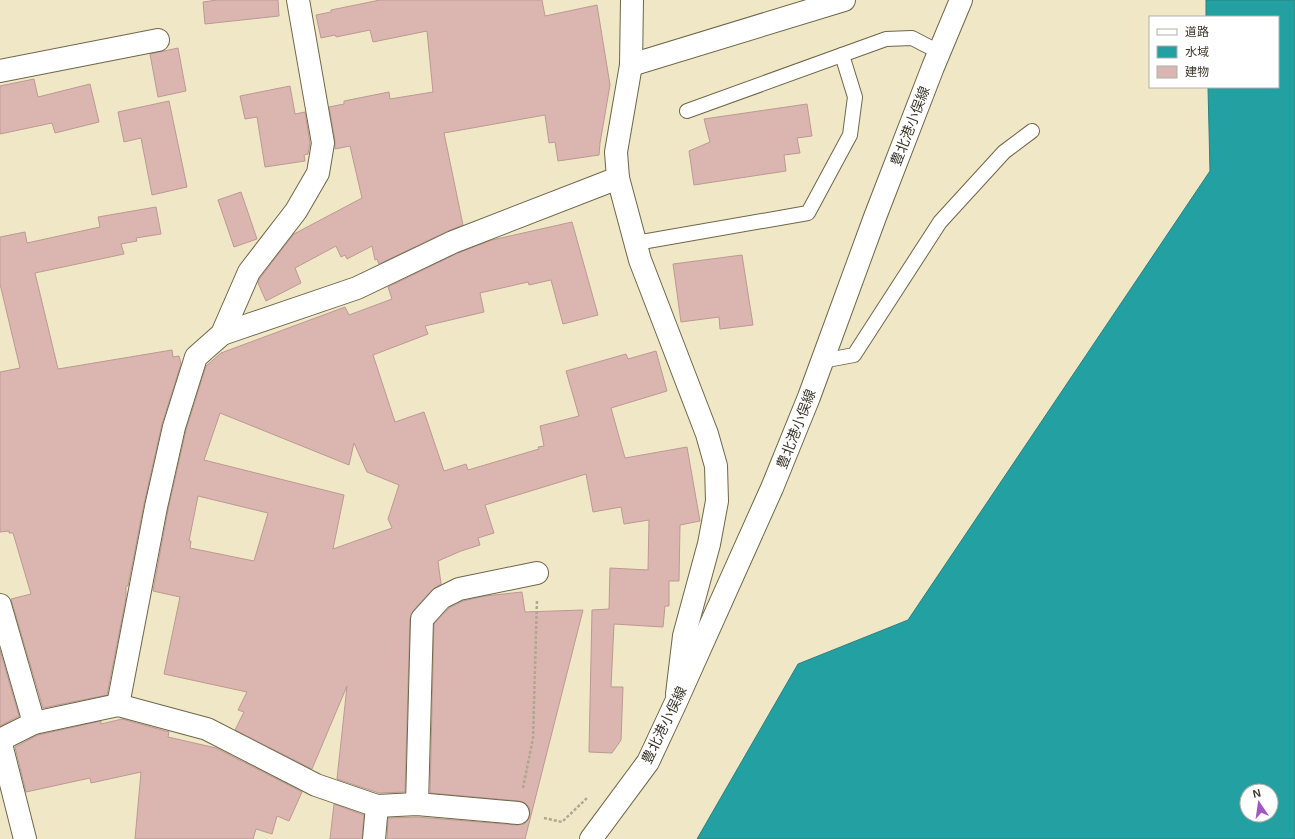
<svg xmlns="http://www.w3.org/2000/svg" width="1295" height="839" viewBox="0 0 1295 839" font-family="Helvetica,'Noto Sans JP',sans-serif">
<rect width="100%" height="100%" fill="#f0e7c6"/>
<path fill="#23a1a2" stroke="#2a817e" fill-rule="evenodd" d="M 1206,0 L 1295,0 L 1295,839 L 697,839 L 798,664 L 908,620 L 1210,171 L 1208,87 L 1278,87 L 1278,17 L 1206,17 ZM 1247,791 L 1271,791 L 1271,815 L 1247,815 Z"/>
<g fill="#dbb6b0" stroke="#bc9993" fill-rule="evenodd">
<polygon points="217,0 278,0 279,16 205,24 203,2"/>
<polygon points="380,0 542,0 545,16 597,5 610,85 600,143 599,155 558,161 555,142 549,143 545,115 444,133 463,225 448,231 379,264 377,259 375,260 372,246 347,259 345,255 341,257 336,246 295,268 301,283 266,301 258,283 260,278 294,234 362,198 350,146 335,149 335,141 329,107 344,104 344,101 389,92 390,99 433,92 427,31 373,42 370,30 336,37 335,35 321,38 316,15 331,12 331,10"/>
<polygon points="178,48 186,91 158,97 150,54"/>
<polygon points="34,79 38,97 90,84 99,122 55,133 52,123 0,134 0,86"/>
<polygon points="290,86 295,114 305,112 310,143 308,154 304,155 305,161 265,167 257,117 245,119 240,96"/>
<polygon points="169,101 187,187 152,195 141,138 124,142 118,112"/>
<polygon points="807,104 812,136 797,138 800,153 784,155 786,171 694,185 689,151 710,142 704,119"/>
<polygon points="241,192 257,239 234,247 218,200"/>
<polygon points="156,207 161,234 136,238 137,241 121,244 124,254 35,273 58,369 172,350 173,357 179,356 181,364 162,424 144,504 128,586 126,586 126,598 107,695 43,708 11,599 31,594 13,533 9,533 9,531 0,532 0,372 20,368 0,284 0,237 25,232 27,243 100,227 98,217"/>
<path d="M 572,222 L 598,315 L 563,324 L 551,280 L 529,285 L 528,282 L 480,293 L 484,312 L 425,326 L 428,334 L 373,355 L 395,422 L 424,412 L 444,471 L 466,464 L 468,470 L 539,449 L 538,447 L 544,446 L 540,426 L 579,416 L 566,371 L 626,354 L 628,359 L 656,351 L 667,391 L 611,408 L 625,458 L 687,447 L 700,521 L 680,525 L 679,581 L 669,581 L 669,606 L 665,606 L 663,627 L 614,624 L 611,687 L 623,687 L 621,740 L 612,753 L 589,752 L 592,610 L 609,609 L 610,568 L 648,570 L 649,520 L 624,524 L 621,507 L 593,512 L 586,474 L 485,505 L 494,533 L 478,538 L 480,545 L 461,551 L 438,561 L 441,584 L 432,590 L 413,611 L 410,619 L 405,792 L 379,793 L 337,779 L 347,686 L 312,769 L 235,730 L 244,712 L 238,710 L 247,692 L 164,674 L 180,597 L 153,591 L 168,510 L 186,430 L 206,366 L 221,353 L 345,307 L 349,315 L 392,299 L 388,287 L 458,253 L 492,240 ZM 220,413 L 349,465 L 354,443 L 367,472 L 399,485 L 388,519 L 392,528 L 333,549 L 344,495 L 204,460 ZM 198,496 L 268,513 L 254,561 L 190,548 L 191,541 L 189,541 Z"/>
<polygon points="742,255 753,325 720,329 719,317 681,322 673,264"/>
<polygon points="522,592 525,612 583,610 525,839 387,839 388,818 417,817 517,825 524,824 528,820 530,814 529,807 525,803 519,801 430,793 434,624 449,608 463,601 485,596"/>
<polygon points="0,650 19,716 0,726"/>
<polygon points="122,719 169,732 168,737 216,748 302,792 289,821 277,816 272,834 256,829 253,839 135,839 141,772 91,783 90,778 26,792 15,747 38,735 101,721 101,724"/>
<polygon points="334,804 364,815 362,839 330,839"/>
</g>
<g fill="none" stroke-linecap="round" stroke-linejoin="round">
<g stroke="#6e6649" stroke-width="16">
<g id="lane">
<polyline points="687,111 886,39 912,38 939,52"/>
<polyline points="636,243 808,213 850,135 855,97 842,55"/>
<polyline points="822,361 854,355 940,222 1004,152 1032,131"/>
</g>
</g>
<g stroke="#6e6649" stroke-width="24">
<g id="street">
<polyline points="632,0 631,65 616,152 618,178 640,260 707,434 716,466 717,501 709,544 684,636 677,694"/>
<polyline points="631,65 844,0"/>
<polyline points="0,71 158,40"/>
<polyline points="222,334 357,288 453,242 618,178"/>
<polyline points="0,605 34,723"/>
<polyline points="118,705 156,507 174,427 196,357 222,334 249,272 296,211 318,173 323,143 298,0"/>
<polyline points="0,740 34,723 118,705 207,729 316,785 377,806 417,804 518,813"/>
<polyline points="0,740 25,839"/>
<polyline points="417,804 422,619 441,598 459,589 537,573"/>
<polyline points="374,839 377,806"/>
</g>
</g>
<g stroke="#6e6649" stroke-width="24">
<polyline id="secondary" points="591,839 648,762 676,702 772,488 809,397 875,217 933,67 961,0"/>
</g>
<g stroke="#afa78e" stroke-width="2.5" stroke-dasharray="3 2" stroke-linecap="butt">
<polyline points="523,788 533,738 537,600"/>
<polyline points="544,818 562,822 587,798"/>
</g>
<use href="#lane" stroke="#fff" stroke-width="14"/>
<use href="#street" stroke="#fff" stroke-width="22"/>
<use href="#secondary" stroke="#fff" stroke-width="22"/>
</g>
<g text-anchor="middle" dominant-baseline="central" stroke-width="3" stroke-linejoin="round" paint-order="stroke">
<g font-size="14" fill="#3a362a" stroke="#fff">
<text transform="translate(910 126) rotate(-69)">豊北港小俣線</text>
<text transform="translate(796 429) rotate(-69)">豊北港小俣線</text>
<text transform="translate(664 725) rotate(-64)">豊北港小俣線</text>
</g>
</g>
<rect x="1149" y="16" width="130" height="72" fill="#ffffff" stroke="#b0afaa"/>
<rect x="1157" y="29" width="20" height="6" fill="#ffffff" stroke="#b0afaa"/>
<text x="1185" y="36" font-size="12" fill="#3a362a">道路</text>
<rect x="1157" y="46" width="20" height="12" fill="#23a1a2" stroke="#b0afaa"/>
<text x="1185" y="56" font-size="12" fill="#3a362a">水域</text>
<rect x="1157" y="66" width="20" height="12" fill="#dbb6b0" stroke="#b0afaa"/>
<text x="1185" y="76" font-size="12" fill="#3a362a">建物</text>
<g transform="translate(1259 803) rotate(347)"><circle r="19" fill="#ffffff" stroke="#b0afaa"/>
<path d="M0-3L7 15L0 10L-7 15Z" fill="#a355c7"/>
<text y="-6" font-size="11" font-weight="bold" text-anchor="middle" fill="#3a362a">N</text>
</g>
</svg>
